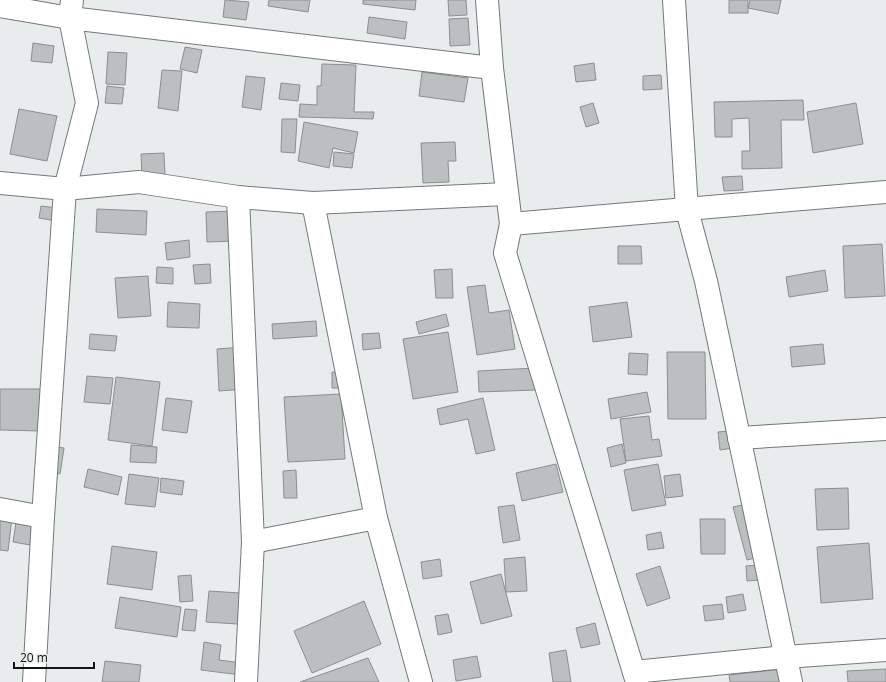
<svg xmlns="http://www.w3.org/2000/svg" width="886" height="682" viewBox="0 0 886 682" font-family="'Open Sans',sans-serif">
<rect width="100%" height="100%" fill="#e8eced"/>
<g fill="#bbbfc0" stroke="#8c8f91">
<polygon points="225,0 249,2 246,20 223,17"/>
<polygon points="269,0 310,0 308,12 268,6"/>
<polygon points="363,0 416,0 415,10 363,4"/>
<polygon points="448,0 466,0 467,15 449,16"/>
<rect x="729" y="0" width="19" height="13"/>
<polygon points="750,0 781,0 778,14 748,8"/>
<polygon points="369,17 407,22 405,39 367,33"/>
<polygon points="468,18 470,45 450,46 449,19"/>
<polygon points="33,43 54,46 52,63 31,61"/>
<polygon points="185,47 202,50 197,73 180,69"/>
<polygon points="108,52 127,53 125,85 106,84"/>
<polygon points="594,63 596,80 576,82 574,66"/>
<polygon points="322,64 356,65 354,112 374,112 373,119 299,117 300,104 317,105 317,86 321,86"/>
<polygon points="162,70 182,71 178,111 158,108"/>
<polygon points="422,72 468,78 464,102 419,96"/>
<polygon points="661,75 662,89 643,90 643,76"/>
<polygon points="246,76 265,78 261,110 242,107"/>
<polygon points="281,83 300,85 298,101 279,99"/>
<polygon points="107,86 124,88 122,104 105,103"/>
<polygon points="803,100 804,120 781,120 782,168 742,169 742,151 750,151 749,118 732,119 732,137 715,137 714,102"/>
<polygon points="593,103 599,123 586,127 580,107"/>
<polygon points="856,103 863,144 813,153 807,112"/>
<polygon points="19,109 57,116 47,161 10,154"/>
<polygon points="282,119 297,119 295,153 281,152"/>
<polygon points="304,122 358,132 354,153 333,148 329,168 298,161"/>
<polygon points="455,142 456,161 448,161 449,182 423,183 421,143"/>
<polygon points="334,152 354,154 352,168 333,166"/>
<polygon points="164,153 165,176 142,177 141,154"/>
<polygon points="742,176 743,190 724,191 722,177"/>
<polygon points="41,206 58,208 56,221 39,218"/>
<polygon points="97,209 147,211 146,235 96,232"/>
<polygon points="236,211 237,241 207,242 206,212"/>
<polygon points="189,240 190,257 167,260 165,243"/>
<polygon points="882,244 885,296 845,298 843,246"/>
<polygon points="618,246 641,246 642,264 618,264"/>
<polygon points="210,264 211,283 195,284 193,265"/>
<polygon points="157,267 173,268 173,284 156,283"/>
<polygon points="452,269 453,298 436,298 434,270"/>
<polygon points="825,270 828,291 789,297 786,277"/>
<polygon points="148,276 151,316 118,318 115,278"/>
<polygon points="485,285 489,313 509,310 515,349 477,355 467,287"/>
<polygon points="168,302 200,304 199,328 167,327"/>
<polygon points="627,302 632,337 593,342 589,307"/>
<polygon points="446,314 449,326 419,334 416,322"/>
<polygon points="316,321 317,336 273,339 272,324"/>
<polygon points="448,332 458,392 413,399 403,339"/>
<polygon points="379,333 381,348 363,350 362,334"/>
<polygon points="90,334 117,336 115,351 89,349"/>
<polygon points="823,344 825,364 792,367 790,347"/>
<polygon points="243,347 245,389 219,391 217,349"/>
<polygon points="667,352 705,352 706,419 668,419"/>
<polygon points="629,353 648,354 647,375 628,374"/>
<polygon points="535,368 536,390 479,392 478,371"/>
<polygon points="332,372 348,373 348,388 332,388"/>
<polygon points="87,376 113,378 110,404 84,402"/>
<polygon points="116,377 160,382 152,446 108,440"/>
<polygon points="0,389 41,389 41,431 0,430"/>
<polygon points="647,392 651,412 611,419 608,399"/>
<polygon points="341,394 345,459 288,462 284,397"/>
<polygon points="166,398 192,401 187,433 162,430"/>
<polygon points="483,398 495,450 476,454 468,419 440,425 437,409"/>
<polygon points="649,416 652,440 659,439 662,456 626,461 620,419"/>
<polygon points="738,430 740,447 720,450 718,432"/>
<polygon points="622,444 626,463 611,467 607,448"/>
<polygon points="131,445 157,447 156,463 130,462"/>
<polygon points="48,446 64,448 60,474 44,471"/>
<polygon points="556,464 563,492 522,501 516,473"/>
<polygon points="658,464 666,505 632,511 624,470"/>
<polygon points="88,469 122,477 118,495 84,487"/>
<polygon points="296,470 297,498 284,498 283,471"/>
<polygon points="129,474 159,478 155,507 125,504"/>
<polygon points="680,474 683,496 666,498 664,476"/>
<polygon points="161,478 184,481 182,495 160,492"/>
<polygon points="848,488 849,529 817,530 815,489"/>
<polygon points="755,502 767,555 747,560 733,507"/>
<polygon points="514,505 520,540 503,543 498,507"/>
<polygon points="0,516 12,518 8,551 0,550"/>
<polygon points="700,519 725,519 725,554 701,554"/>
<polygon points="16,522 39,524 36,546 13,542"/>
<polygon points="661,532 664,548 648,550 646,535"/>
<polygon points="869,543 873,599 821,603 817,547"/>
<polygon points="112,546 157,552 152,590 107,584"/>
<polygon points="525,557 527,591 506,592 504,559"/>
<polygon points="440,559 442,576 423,579 421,562"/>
<polygon points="770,564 771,579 747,581 746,566"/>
<polygon points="660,566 670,598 647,606 636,574"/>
<polygon points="501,574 512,616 481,624 470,582"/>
<polygon points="191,575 193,601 180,602 178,576"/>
<polygon points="209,591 255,594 253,625 206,622"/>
<polygon points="743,594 746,610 728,613 726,597"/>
<polygon points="120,597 181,607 177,637 115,628"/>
<polygon points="364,601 381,644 312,673 294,631"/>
<polygon points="722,604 724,619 705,621 703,606"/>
<polygon points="185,609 197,610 195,631 182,630"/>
<polygon points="448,614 452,632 438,635 435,616"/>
<polygon points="595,623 600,644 581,648 576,628"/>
<polygon points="204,642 221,645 219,660 250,664 249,676 201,670"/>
<polygon points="566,650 571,682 553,682 549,653"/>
<polygon points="477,656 481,677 456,681 453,660"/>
<polygon points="368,658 379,682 300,682"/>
<polygon points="105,661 141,665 139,682 102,682"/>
<polygon points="792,668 793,682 730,682 729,675"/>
<polygon points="886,669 886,682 848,682 847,671"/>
</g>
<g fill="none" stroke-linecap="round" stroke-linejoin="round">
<g stroke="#757879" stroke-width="24">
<g id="minor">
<polyline points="487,0 492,68 511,224 505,253 637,682"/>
<polyline points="674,0 687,210 706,281 791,682"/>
<polyline points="0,6 70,18 492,68"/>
<polyline points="0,183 65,189 139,182 238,197 313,203 506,194"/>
<polyline points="238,197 253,542 246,682"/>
<polyline points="313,203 376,518 421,682"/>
<polyline points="511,224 886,192"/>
<polyline points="739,438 886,429"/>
<polyline points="0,509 43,517"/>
<polyline points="253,542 376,518"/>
<polyline points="634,672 785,657 886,650"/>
<polyline points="34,682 43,517 65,189 87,103 70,18 72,0"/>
</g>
</g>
<use href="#minor" stroke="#fff" stroke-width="22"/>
</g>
<path d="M14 662v6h80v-6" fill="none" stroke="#121313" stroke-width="2"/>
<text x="20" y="662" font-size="12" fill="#121313" stroke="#e8eced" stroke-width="3" paint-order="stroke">20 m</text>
</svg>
